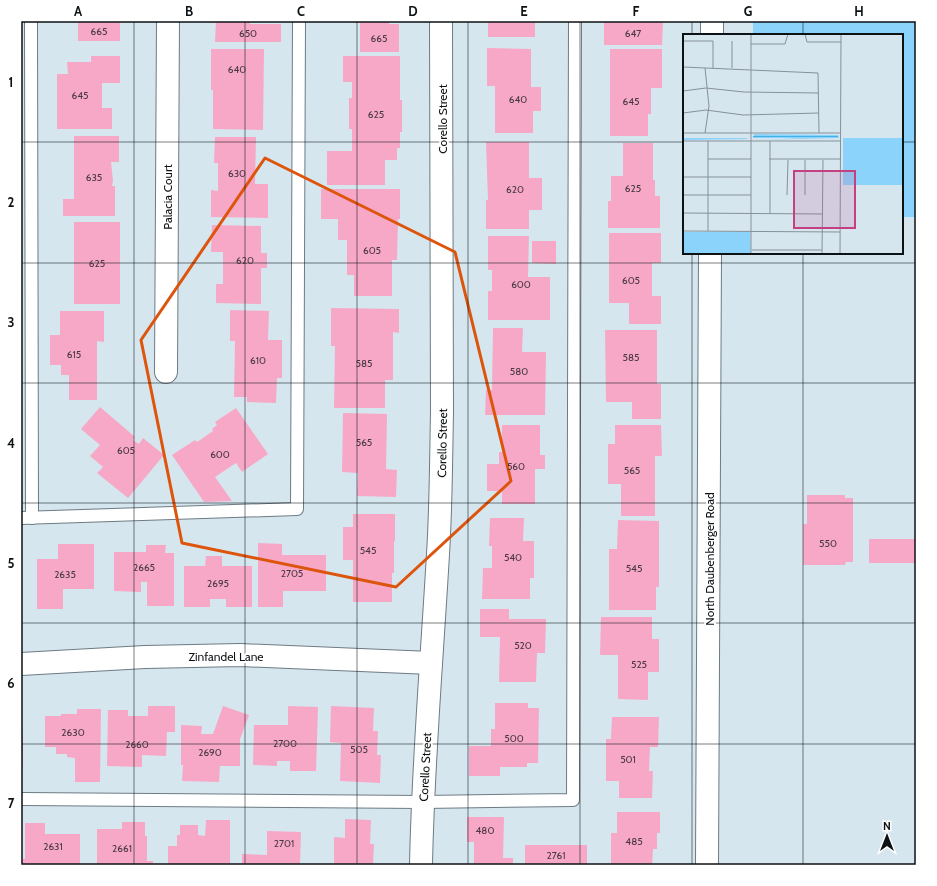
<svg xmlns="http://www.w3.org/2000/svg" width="937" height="886" viewBox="0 0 937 886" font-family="Cabin,sans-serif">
<rect width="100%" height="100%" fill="#d6e6ef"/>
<polygon fill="#8bd3fb" points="753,21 916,21 916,217 902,217 902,35 753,35"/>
<g fill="#f7a8c7">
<rect x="78" y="21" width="42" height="20"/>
<polygon points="216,21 250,21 250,24 281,24 281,42 215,42"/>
<polygon points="354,21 389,21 389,24 399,24 399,52 360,52 360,23 354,23"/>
<rect x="488" y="21" width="47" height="16"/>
<polygon points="604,21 663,21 662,45 604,45"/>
<polygon points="487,48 531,49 531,87 541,87 541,111 533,111 533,133 495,133 495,86 487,86"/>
<polygon points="211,49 264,49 263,130 213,129 213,90 211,90"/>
<polygon points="610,49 662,49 662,88 651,88 651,114 648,114 648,136 610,136"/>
<polygon points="91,56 120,56 120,83 102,83 102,108 112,108 112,129 57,129 57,74 68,74 67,62 91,62"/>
<polygon points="343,56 400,56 400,100 402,100 402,132 400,132 400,148 397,148 397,160 385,160 385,185 327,185 327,151 352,151 352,129 349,129 349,98 352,98 352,82 343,82"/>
<polygon points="74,136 119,136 119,162 111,162 113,181 112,186 115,186 115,216 63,216 63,199 74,199"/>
<polygon points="215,137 256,137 255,184 268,184 268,218 211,217 211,190 218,191 218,163 214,163"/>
<polygon points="486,142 529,142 529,178 542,178 542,210 529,210 529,229 486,229 486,200 488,200"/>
<polygon points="623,143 653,143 653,180 655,180 655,196 660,196 660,228 608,228 608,201 611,201 611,176 623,176"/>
<polygon points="321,189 400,189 400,219 398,219 397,260 392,260 392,296 354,296 354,275 347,275 347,240 338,240 338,219 321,219"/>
<rect x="74" y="222" width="46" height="82"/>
<polygon points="212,225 261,226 261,253 267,253 267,268 261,268 261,304 216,303 216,284 223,284 223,252 211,252"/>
<polygon points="609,233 661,233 661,263 652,263 652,296 661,296 661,324 629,324 629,303 609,303"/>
<polygon points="488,236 529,236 528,277 550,277 550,320 488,320 488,291 492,291 492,270 488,270"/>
<polygon points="532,241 556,241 556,264 532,263"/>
<polygon points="331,308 399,309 399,333 393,332 393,380 385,380 385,408 334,408 335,346 331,346"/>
<polygon points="230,310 269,311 268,340 282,340 282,378 277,378 276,403 247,402 247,397 234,397 235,341 230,341"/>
<polygon points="60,311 104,311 104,342 97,341 97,400 69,400 69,375 61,375 61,365 50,365 50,335 60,335"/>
<polygon points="493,328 523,328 522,352 546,352 545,415 485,415 486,390 492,390"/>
<polygon points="605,330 657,330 657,384 661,384 661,419 632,419 632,402 606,402"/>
<polygon points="100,407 135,437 133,440 139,444 143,438 164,455 128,498 97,473 103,467 90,456 100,445 81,429"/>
<polygon points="236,408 268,454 242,472 236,463 215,477 232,501 204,502 172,455 195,440 197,442 213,431 212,429 217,425 215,422"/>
<polygon points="343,413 387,414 386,469 397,470 396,497 357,496 358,473 342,472"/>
<polygon points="502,425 540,425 540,455 545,455 545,469 535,469 535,504 502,504 502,491 487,491 487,464 499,464 499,452 502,452"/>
<polygon points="615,425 661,425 662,456 655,456 655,516 621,516 621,484 608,484 608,444 615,444"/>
<polygon points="807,495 845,495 845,498 853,498 853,562 846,562 845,565 803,565 803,524 807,524"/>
<polygon points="353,514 395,514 395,541 394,541 394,573 392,573 392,602 353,602 353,560 343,560 343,527 353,527"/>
<polygon points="490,518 524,518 523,541 534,541 534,578 530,578 530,599 482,599 483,568 492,568 492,546 489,546"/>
<polygon points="618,520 659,521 659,587 656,587 656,610 609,610 609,549 617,549"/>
<rect x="869" y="539" width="47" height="24"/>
<polygon points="258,543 282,544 282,555 326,555 326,591 283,591 283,607 258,607"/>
<polygon points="58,544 94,544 94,589 63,589 63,609 37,609 37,559 58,559"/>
<polygon points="146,545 166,545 165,553 174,553 174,606 147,606 147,582 141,582 141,592 114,591 114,552 146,552"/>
<polygon points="206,556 222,556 222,566 252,566 252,607 226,607 226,599 210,599 210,607 184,607 184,566 205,566"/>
<polygon points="480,609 509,609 509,619 546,619 545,653 537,653 536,682 499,682 500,637 480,637"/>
<polygon points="601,617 652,617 652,639 659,639 659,672 648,672 648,700 618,699 618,655 600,655"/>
<polygon points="495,703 528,703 528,708 539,708 538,763 527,763 527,767 500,767 500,776 469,776 469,746 491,746 491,729 495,729"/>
<polygon points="148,706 175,706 175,732 167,732 166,756 142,755 142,767 107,766 108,710 128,710 128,716 148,716"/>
<polygon points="223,706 249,715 240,739 240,766 220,766 219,782 182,781 183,765 181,765 181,725 202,726 201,734 213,734"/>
<polygon points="288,706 318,707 316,771 290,771 290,761 277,761 277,766 253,765 254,725 288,725"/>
<polygon points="331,706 374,708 373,731 378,731 377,755 381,755 380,783 340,781 341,743 330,742"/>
<polygon points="77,709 101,709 100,782 75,782 75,758 67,757 67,754 56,754 56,747 45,747 45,716 61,716 61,714 77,714"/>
<polygon points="612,717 659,717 658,747 650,747 649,771 653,771 652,798 619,798 619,781 606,781 606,739 611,739"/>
<rect x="21" y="734" width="2" height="34"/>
<polygon points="617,812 660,812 660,833 657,833 657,849 653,849 652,865 611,865 611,833 617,833"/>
<polygon points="467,817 504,817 503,858 513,858 513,865 474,865 474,842 467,842"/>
<polygon points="345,819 371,820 370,844 374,844 373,865 334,865 334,837 345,838"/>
<polygon points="206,820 230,820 230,865 168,865 168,846 177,846 177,835 180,835 180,825 198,825 198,835 205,836"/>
<polygon points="122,822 145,822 145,836 147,836 147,861 153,861 153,865 97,865 97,829 122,829"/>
<polygon points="25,823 45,823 45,834 80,834 80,864 21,865 21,859 25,859"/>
<polygon points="267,831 301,832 300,865 242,865 242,854 267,855"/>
<rect x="525" y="845" width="62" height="20"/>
</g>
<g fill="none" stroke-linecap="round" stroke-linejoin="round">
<g stroke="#6d7b83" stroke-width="14">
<g id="service">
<polyline points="31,21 32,518"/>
<polyline points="21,518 297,509 299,21"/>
<polyline points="21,799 423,802 573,800 575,21"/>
</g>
</g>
<g stroke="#6d7b83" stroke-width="24">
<g id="minor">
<polyline points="166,372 168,21"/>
<polyline points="21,664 145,657 240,655 431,663"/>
<path d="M 421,865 C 423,761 432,658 438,554 C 441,507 441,459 442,412 L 441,21"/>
</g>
</g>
<g stroke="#6d7b83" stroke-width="24">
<g id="tertiary">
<polyline points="712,35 712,21"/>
<polyline points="707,865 710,253"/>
</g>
</g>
<use href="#service" stroke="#fff" stroke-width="12"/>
<use href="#minor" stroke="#fff" stroke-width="22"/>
<use href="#tertiary" stroke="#fff" stroke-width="22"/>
</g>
<path fill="none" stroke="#dd550c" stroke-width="3" stroke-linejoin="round" d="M 265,158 L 455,252 L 511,481 L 396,587 L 182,543 L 141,340 Z"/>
<path fill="none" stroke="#0d1215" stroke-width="1" stroke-opacity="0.55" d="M 134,21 L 134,865M 245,21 L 245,865M 357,21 L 357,865M 468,21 L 468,865M 580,21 L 580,865M 692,21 L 692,35M 803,21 L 803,35M 21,142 L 684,142M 902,142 L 916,142M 692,253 L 692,865M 803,253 L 803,865M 21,263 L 916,263M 21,383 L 916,383M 21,503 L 916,503M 21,623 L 916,623M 21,744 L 916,744"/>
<g text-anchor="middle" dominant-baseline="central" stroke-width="4" stroke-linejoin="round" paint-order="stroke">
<g font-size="10" fill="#483842">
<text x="99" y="31">665</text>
<text x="248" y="33">650</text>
<text x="633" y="33">647</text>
<text x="379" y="38">665</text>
<text x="237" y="69">640</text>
<text x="80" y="95">645</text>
<text x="518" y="99">640</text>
<text x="631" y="101">645</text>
<text x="376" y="114">625</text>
<text x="237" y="173">630</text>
<text x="94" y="177">635</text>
<text x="633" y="188">625</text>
<text x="515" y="189">620</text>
<text x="372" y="250">605</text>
<text x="245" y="260">620</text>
<text x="97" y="263">625</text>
<text x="631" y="280">605</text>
<text x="521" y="284">600</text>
<text x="74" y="354">615</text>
<text x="631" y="357">585</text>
<text x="258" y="360">610</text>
<text x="364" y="363">585</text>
<text x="519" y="371">580</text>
<text x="364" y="442">565</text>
<text x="126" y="450">605</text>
<text x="220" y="454">600</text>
<text x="516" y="466">560</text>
<text x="632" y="470">565</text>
<text x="828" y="543">550</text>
<text x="368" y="550">545</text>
<text x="513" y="557">540</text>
<text x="144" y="567">2665</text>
<text x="634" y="568">545</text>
<text x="292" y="573">2705</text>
<text x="65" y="574">2635</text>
<text x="218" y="583">2695</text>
<text x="523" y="645">520</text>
<text x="639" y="664">525</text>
<text x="73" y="732">2630</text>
<text x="514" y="738">500</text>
<text x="285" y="743">2700</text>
<text x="137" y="744">2660</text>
<text x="359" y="749">505</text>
<text x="210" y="752">2690</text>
<text x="628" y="759">501</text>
<text x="485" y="830">480</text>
<text x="634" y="841">485</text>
<text x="284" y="843">2701</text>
<text x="53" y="846">2631</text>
<text x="122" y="848">2661</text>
<text x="556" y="855">2761</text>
</g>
<g font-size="12" fill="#0d1215" stroke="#fff">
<text transform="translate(442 119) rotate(-90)">Corello Street</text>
<text transform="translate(167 197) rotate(-90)">Palacia Court</text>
<text transform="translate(442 443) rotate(-89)">Corello Street</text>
<text transform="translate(709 559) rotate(-90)">North Daubenberger Road</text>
<text x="226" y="656">Zinfandel Lane</text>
<text transform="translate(425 767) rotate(-87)">Corello Street</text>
</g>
</g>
<g transform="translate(683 34)">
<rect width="220" height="220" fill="#d6e6ef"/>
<path d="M 71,100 L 155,101 L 156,104 L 71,106 L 119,104 L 70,104 ZM 71,102 L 155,102 L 155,103 L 71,103 ZM 0,104 L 63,104 L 65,105 L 0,106 ZM 160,104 L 220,104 L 220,151 L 160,151 ZM 0,198 L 67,198 L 68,220 L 0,220 Z" fill="#8bd3fb" fill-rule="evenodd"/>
<path d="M 70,102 L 155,102 L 155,103 L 70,103 Z" fill="#44b1e6"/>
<path fill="none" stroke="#869198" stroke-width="1" d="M 68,0 L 68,220M 122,0 L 124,8 L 158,8M 0,7 L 30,7 L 30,34M 68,10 L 102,10 L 105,0M 0,33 L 135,39 L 136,99M 22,34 L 26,72 L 22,99M 49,34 L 49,7M 0,57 L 23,54 L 61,58 L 136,59M 0,79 L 23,76 L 60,81 L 136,79M 0,99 L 158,99M 0,107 L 158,107M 25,107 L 25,197M 87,107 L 87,179M 25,125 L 68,125M 86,125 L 158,125M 0,143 L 68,143M 0,161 L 68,161M 104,161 L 105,126M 122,161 L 122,126M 0,179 L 139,180M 0,197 L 157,198M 69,216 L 139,216M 139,220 L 140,126M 157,220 L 158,0"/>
<path fill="#c53f81" fill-opacity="0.15" stroke="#c53f81" stroke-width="2" d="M 111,137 L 172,137 L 172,194 L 111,194 Z"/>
<rect width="220" height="220" fill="none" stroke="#0d1215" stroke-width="2"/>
</g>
<rect width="937" height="886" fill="none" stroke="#ffffff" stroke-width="44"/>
<g transform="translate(887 836)" stroke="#ffffff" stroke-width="3" paint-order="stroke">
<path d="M0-3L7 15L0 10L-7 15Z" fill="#0d1215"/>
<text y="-6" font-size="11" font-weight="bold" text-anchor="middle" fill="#0d1215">N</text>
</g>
<rect x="22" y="22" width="893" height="842" fill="none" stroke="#0d1215" stroke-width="1.5"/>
<g font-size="13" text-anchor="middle" font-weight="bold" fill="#0d1215">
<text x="78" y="16">A</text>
<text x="189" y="16">B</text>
<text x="301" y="16">C</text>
<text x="413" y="16">D</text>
<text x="524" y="16">E</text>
<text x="636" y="16">F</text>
<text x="748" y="16">G</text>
<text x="859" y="16">H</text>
<text x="11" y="87">1</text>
<text x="11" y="207">2</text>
<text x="11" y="327">3</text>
<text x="11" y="448">4</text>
<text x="11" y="568">5</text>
<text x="11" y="688">6</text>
<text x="11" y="808">7</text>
</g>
</svg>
